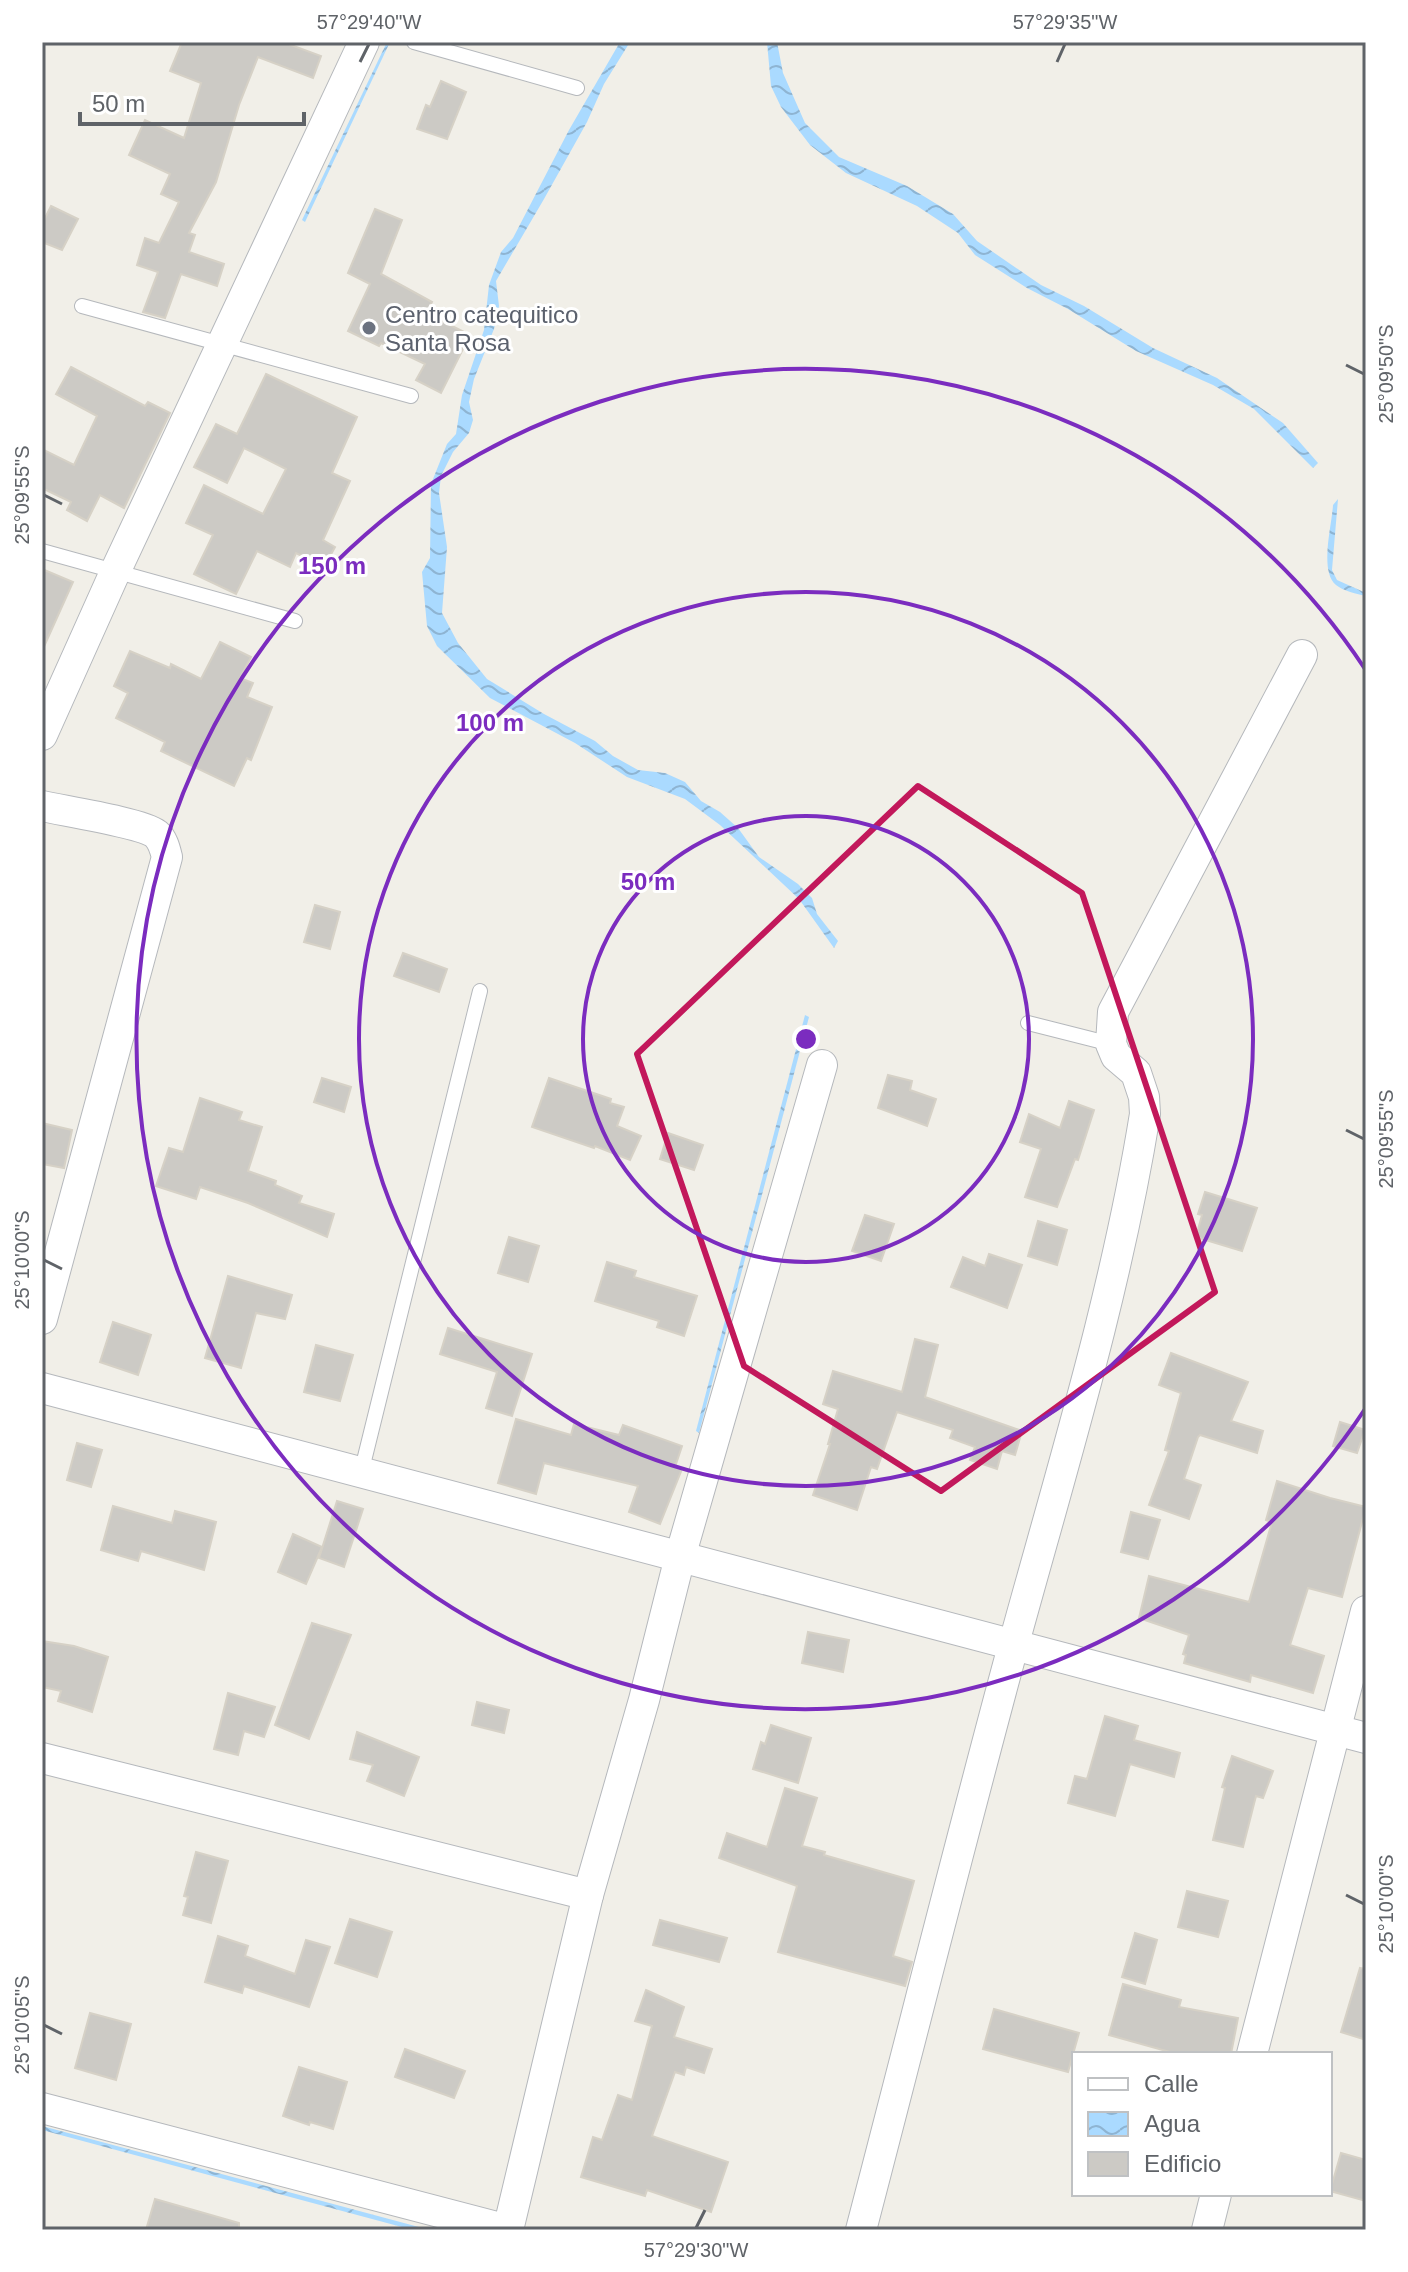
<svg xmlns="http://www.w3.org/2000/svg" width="1408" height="2272" viewBox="0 0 1408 2272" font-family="Arial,sans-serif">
<defs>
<pattern id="water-waves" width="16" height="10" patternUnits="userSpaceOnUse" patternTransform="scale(2)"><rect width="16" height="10" fill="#aadaff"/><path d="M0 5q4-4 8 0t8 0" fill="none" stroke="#8eb4d2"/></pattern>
</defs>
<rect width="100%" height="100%" fill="#f1efe8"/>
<g fill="url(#water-waves)">
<polygon points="387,42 390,42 305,222 302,220"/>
<polygon points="620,42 630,42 604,84 587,122 544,199 496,281 499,306 494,329 474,379 469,402 473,420 469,433 453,452 441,476 439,493 447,547 442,613 458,643 487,679 544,714 595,741 613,756 638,770 665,773 685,782 701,801 720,812 738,828 759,857 798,884 812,898 817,914 838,941 834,948 799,899 720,825 685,799 627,777 575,743 490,698 437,646 427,626 422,572 430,558 431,484 447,444 456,434 462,395 484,330 489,285 501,252 513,238 569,130"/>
<polygon points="767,42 777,42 783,73 805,123 839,157 907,186 953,214 977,241 1041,285 1084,306 1153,348 1217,378 1283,423 1318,463 1313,468 1254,409 1213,385 1136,351 1068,309 1027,288 975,255 958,233 917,206 846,173 810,145 781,107 771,86"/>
<path d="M 1338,499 L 1332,570 L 1337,580 L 1366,593 L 1366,596 C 1357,594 1343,591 1336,585 C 1319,571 1332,525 1333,505 Z"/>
<polygon points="805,1015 809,1017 699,1433 696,1431"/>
<polygon points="42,2126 430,2230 413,2230 42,2130"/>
</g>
<g fill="#cccac5" stroke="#d6d1c6" stroke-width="2">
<polygon points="182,42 283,42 321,56 313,78 258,57 239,105 216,182 189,233 195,235 189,252 224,264 217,286 181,274 165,318 143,312 158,272 137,265 145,238 159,243 179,202 161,194 170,174 129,155 145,120 184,138 201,83 170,71"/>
<polygon points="441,81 466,92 447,139 417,129 426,105 430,107"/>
<polygon points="51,206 78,219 62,250 42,242 42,224"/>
<polygon points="375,209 402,220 381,274 432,302 426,313 470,335 441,393 416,380 425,364 381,343 379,346 348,331 370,284 348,273"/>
<polygon points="71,367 145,406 148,402 170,413 124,508 100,495 87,521 67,510 71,502 42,488 42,449 74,465 97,416 56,394"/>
<polygon points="266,374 357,417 332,473 350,481 323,540 335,547 324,567 296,553 290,567 257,551 236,594 194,574 213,535 186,523 204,485 263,514 286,469 244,448 227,483 194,467 216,424 237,434"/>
<polygon points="42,569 73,582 42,651"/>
<polygon points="220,642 251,657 240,678 253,683 247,697 272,707 251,760 247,758 234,786 161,751 165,742 116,718 128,693 114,686 130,651 170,668 171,664 201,679"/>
<polygon points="315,905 340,912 330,949 304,942"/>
<polygon points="403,953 447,969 439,992 394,976"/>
<polygon points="888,1075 912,1081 910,1090 936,1099 927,1126 878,1108"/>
<polygon points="322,1078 351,1087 344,1112 314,1102"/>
<polygon points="549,1078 611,1099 610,1103 624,1107 617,1126 641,1136 630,1160 595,1146 594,1148 532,1127"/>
<polygon points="200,1098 242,1112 239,1120 262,1127 248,1171 276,1181 275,1185 302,1196 299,1203 334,1214 327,1237 248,1203 200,1187 196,1199 156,1186 169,1148 183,1152"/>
<polygon points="1069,1101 1094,1110 1078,1160 1075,1159 1057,1207 1025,1197 1041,1149 1020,1142 1029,1114 1060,1128"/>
<polygon points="42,1123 72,1130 64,1168 42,1164"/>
<polygon points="668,1133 703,1145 694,1170 660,1159"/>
<polygon points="1205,1192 1257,1208 1242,1251 1196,1237 1202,1215 1198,1214"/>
<polygon points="865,1215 894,1224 881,1261 852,1251"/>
<polygon points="1038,1221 1067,1230 1057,1265 1028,1256"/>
<polygon points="509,1237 539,1246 528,1282 498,1273"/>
<polygon points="989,1254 1022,1265 1007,1308 951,1287 963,1257 985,1266"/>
<polygon points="607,1262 636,1271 634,1277 697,1296 684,1336 657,1327 659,1321 595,1301"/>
<polygon points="228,1276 292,1295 285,1319 256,1313 241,1368 205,1358"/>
<polygon points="113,1322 151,1335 138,1375 100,1362"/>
<polygon points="448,1328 532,1354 512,1416 486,1408 497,1372 440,1354"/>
<polygon points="915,1339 938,1345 925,1397 1022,1431 1015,1455 1002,1451 997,1469 970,1460 975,1447 950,1438 953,1430 897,1412 877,1469 871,1467 857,1510 813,1495 830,1444 828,1444 838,1409 823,1404 833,1371 902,1392"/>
<polygon points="316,1345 353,1355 340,1401 304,1392"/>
<polygon points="1171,1353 1248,1382 1231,1421 1263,1431 1257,1453 1200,1435 1198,1437 1184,1479 1201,1485 1189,1519 1149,1505 1169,1451 1165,1450 1181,1393 1159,1385"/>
<polygon points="516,1419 571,1435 574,1424 619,1435 623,1425 682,1446 675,1467 682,1469 660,1524 629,1512 638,1486 544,1463 536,1494 498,1483"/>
<polygon points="1340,1422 1365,1430 1357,1453 1333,1446"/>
<polygon points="77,1443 102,1450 91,1487 67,1480"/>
<polygon points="1277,1481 1330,1498 1366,1507 1342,1597 1308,1588 1290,1645 1324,1656 1313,1693 1251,1675 1250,1682 1184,1663 1186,1655 1183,1654 1189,1635 1139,1618 1149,1576 1249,1602 1272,1522 1266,1520"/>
<polygon points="337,1501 363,1509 344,1567 319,1558"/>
<polygon points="113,1506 172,1523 175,1511 216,1522 204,1570 141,1551 138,1561 101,1550"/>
<polygon points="1131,1512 1160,1520 1148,1559 1121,1552"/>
<polygon points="293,1534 322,1547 306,1584 278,1572"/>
<polygon points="312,1623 351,1635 309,1739 275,1725"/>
<polygon points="808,1632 849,1640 843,1672 802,1663"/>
<polygon points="42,1641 74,1646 108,1657 92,1712 58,1701 61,1691 42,1687"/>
<polygon points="228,1693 275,1707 264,1737 244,1731 238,1755 214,1749"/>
<polygon points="477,1702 509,1710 504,1733 472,1725"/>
<polygon points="1105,1716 1138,1726 1134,1740 1180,1753 1174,1777 1130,1764 1115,1816 1068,1803 1075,1776 1087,1779"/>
<polygon points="771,1725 811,1738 798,1783 753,1769 761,1742 765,1744"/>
<polygon points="357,1732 419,1757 404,1796 367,1781 373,1765 350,1759"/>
<polygon points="1232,1756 1273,1771 1263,1798 1256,1796 1243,1847 1213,1840 1225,1788 1222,1787"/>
<polygon points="785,1788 817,1798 802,1846 825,1852 824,1855 914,1881 893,1956 912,1962 905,1986 778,1952 797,1886 719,1858 727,1833 767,1847"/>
<polygon points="196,1852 228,1861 211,1923 183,1915 188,1897 184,1896"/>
<polygon points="1187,1891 1228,1901 1218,1937 1178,1927"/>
<polygon points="350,1919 392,1932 377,1977 335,1963"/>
<polygon points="660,1920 727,1938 719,1962 653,1945"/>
<polygon points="1135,1933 1157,1940 1145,1984 1122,1977"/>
<polygon points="218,1936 248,1946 245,1956 295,1974 306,1940 330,1947 309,2007 244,1986 242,1993 205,1982"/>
<polygon points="1360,1968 1366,1969 1366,2040 1341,2032"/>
<polygon points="1123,1984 1181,2000 1179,2007 1238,2018 1231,2054 1177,2054 1109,2035"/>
<polygon points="646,1990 684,2007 674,2037 712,2049 704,2073 686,2067 684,2075 675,2072 652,2136 728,2162 711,2212 647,2190 645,2196 581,2177 593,2137 602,2140 618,2095 632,2100 652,2026 635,2021"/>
<polygon points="994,2009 1079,2033 1068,2072 983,2049"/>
<polygon points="90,2013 131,2024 116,2080 75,2068"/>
<polygon points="405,2049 465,2071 454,2098 395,2077"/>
<polygon points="299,2067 347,2082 333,2129 310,2122 309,2125 283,2116"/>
<polygon points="1341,2153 1366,2160 1366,2201 1330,2191"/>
<polygon points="155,2199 239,2223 239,2230 146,2230"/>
</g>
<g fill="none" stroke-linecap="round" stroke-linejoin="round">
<g stroke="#b5b8bc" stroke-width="16">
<g id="service">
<polyline points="414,42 577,88"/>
<polyline points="82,306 411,396"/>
<polyline points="42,551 295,621"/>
<polyline points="1028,1023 1111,1044"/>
<polyline points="361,1473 480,991"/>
</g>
</g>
<g stroke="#b5b8bc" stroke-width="32">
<g id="minor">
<polyline points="42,735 116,570 364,42"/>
<path d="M 42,806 C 64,811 142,823 156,834 C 163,840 165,849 167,857 L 42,1319"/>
<polyline points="42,1388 1366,1738"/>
<polyline points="42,1758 588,1895"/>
<polyline points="1252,2054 1366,1611"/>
<polyline points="42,2108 508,2230"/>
<polyline points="508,2230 588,1895 644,1700 680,1557 822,1065"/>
<path d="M 861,2230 C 912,2035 961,1838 1014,1643 C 1062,1468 1116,1294 1145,1114 L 1144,1097 L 1136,1073 L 1116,1056 L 1111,1044 L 1113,1012 L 1302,655"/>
<polyline points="1207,2230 1216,2194"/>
</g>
</g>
<use href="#service" stroke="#fff" stroke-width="14"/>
<use href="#minor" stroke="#fff" stroke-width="30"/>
</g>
<path fill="none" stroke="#c2185b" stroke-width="6" stroke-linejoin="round" d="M 918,786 L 1082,893 L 1215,1292 L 941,1491 L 744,1366 L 637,1054 Z"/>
<path fill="none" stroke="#5f6368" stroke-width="3" d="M 360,62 L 369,44M 1057,62 L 1065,44M 1346,365 L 1364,374M 44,495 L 62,504M 1346,1130 L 1364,1139M 44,1260 L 62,1269M 1346,1895 L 1364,1904M 44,2025 L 62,2034M 696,2228 L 705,2210"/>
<g fill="none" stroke="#7b2cbf" stroke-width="4">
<circle cx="806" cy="1039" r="223"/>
<circle cx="806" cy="1039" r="447"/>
<path d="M1365 1409A670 670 0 1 1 1365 669"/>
</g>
<circle fill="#6b7280" stroke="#fff" stroke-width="3" cx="369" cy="328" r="8"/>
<g text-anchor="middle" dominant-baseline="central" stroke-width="6" stroke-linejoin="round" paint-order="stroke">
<g font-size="24" fill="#5b616d" stroke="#fff" text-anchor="start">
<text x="385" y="314">Centro catequitico<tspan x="385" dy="28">Santa Rosa</tspan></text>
</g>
</g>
<circle cx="806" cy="1039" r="12" fill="#7b2cbf" stroke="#fff" stroke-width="4"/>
<g font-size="24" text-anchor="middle" font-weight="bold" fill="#7b2cbf" stroke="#fff" stroke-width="6" stroke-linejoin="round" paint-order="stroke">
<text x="332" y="574">150 m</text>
<text x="490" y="731">100 m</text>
<text x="648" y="890">50 m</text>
</g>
<rect width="1408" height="2272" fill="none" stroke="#ffffff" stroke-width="88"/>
<rect x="1072" y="2052" width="260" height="144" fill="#ffffff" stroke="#bfc1c3" stroke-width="2"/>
<rect x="1088" y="2078" width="40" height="12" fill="#ffffff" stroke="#bfc1c3" stroke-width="2"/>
<text x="1144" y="2092" font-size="24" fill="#5f6368">Calle</text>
<rect x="1088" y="2112" width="40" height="24" fill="url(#water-waves)" stroke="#bfc1c3" stroke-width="2"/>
<text x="1144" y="2132" font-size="24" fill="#5f6368">Agua</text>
<rect x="1088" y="2152" width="40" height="24" fill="#cccac5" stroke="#bfc1c3" stroke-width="2"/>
<text x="1144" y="2172" font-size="24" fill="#5f6368">Edificio</text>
<path d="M80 112v12h224v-12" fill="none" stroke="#5f6368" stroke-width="4"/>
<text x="92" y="112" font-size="24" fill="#5f6368" stroke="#ffffff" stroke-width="6" paint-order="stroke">50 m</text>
<rect x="44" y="44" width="1320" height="2184" fill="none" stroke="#5f6368" stroke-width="3"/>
<g font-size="20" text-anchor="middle" fill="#5f6368">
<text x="369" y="29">57°29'40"W</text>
<text x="1065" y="29">57°29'35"W</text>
<text transform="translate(1386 374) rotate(-90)" y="7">25°09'50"S</text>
<text transform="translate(22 495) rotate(-90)" y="7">25°09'55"S</text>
<text transform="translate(1386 1139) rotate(-90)" y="7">25°09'55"S</text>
<text transform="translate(22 1260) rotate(-90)" y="7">25°10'00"S</text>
<text transform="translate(1386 1904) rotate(-90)" y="7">25°10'00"S</text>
<text transform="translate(22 2025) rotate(-90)" y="7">25°10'05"S</text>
<text x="696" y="2257">57°29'30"W</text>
</g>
</svg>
